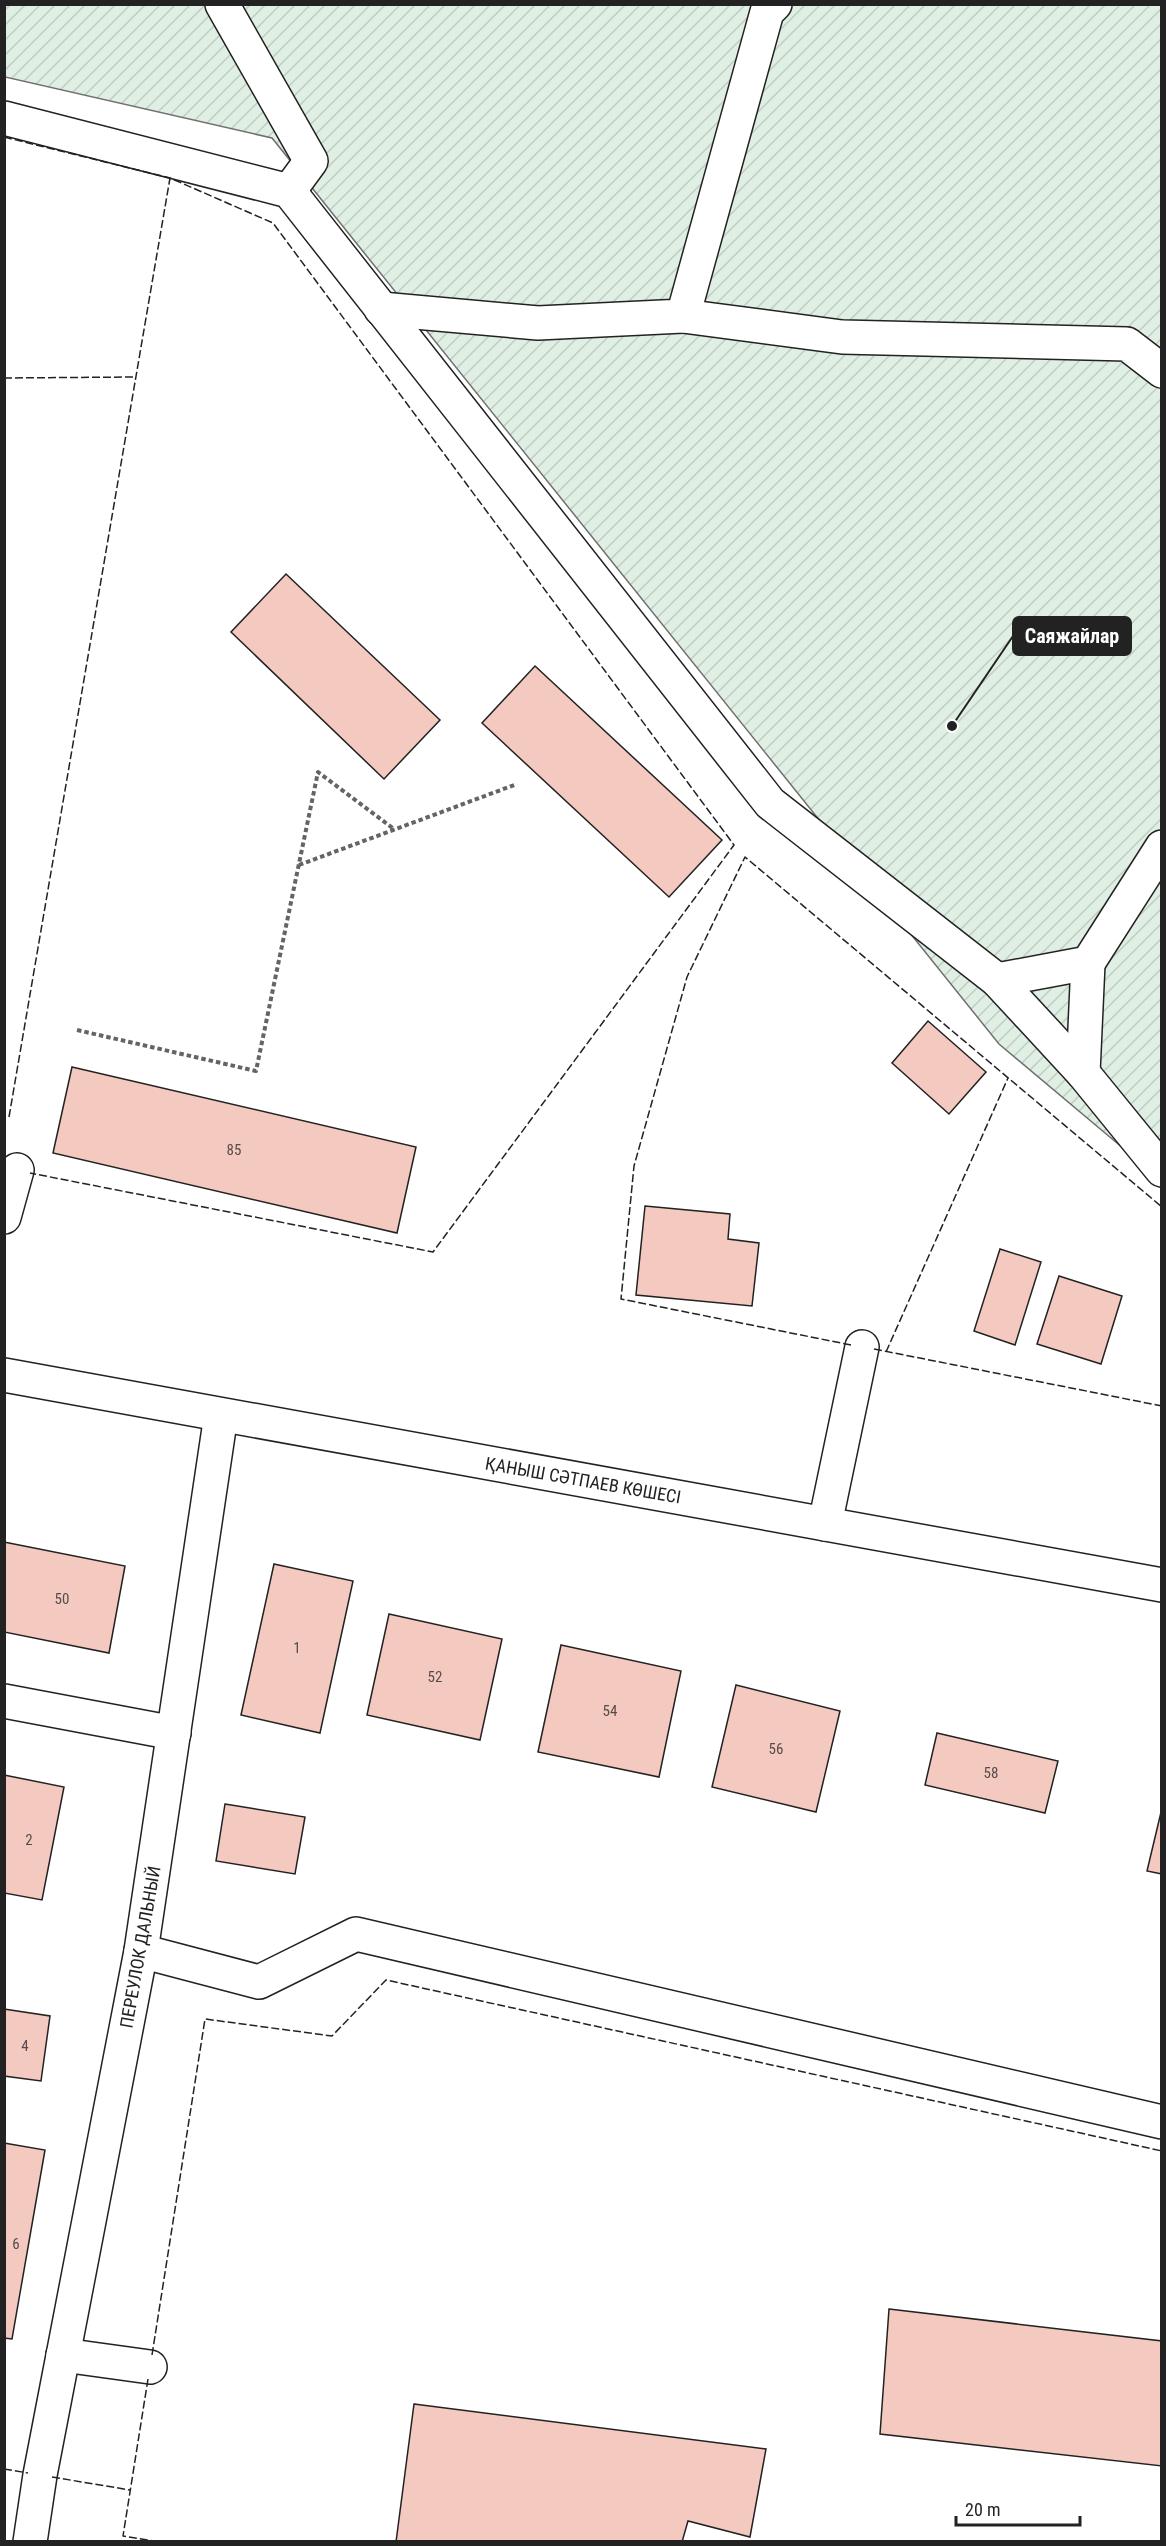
<svg xmlns="http://www.w3.org/2000/svg" width="1166" height="2546" viewBox="0 0 1166 2546" font-family="'Roboto Condensed',sans-serif">
<defs>
<pattern id="garden-furrows" width="10" height="10" patternUnits="userSpaceOnUse" patternTransform="scale(1.5)"><rect width="10" height="10" fill="#e0efe3"/><path d="M-1 1l2-2M0 10L10 0M9 11l2-2" fill="none" stroke="#c0cdc2"/></pattern>
</defs>
<rect width="100%" height="100%" fill="#fff"/>
<polygon fill="url(#garden-furrows)" stroke="#6f6f6f" stroke-width="1.5" points="5,5 1161,5 1161,1180 999,1044 272,138 5,77"/>
<g fill="#f3c9c0" stroke="#222" stroke-width="1.5">
<polygon points="286,574 440,720 384,779 231,632"/>
<polygon points="535,666 722,840 669,897 482,723"/>
<polygon points="928,1021 986,1072 949,1114 892,1063"/>
<polygon points="72,1067 416,1147 397,1233 53,1153"/>
<polygon points="645,1206 730,1214 728,1239 759,1243 752,1306 636,1295"/>
<polygon points="1000,1249 1041,1262 1015,1345 974,1331"/>
<polygon points="1059,1276 1122,1296 1101,1364 1037,1344"/>
<polygon points="4,1542 125,1566 109,1653 4,1632"/>
<polygon points="274,1564 353,1581 320,1733 241,1715"/>
<polygon points="389,1614 502,1639 480,1740 367,1715"/>
<polygon points="561,1645 681,1671 659,1777 538,1752"/>
<polygon points="736,1685 840,1711 816,1812 712,1787"/>
<polygon points="937,1733 1058,1761 1045,1813 925,1785"/>
<polygon points="4,1775 64,1787 42,1900 4,1893"/>
<polygon points="225,1804 305,1817 295,1874 216,1861"/>
<polygon points="1162,1808 1162,1874 1147,1871"/>
<polygon points="4,2009 50,2016 41,2081 4,2076"/>
<polygon points="4,2143 45,2150 12,2339 4,2338"/>
<polygon points="889,2309 1162,2341 1162,2466 880,2434"/>
<polygon points="414,2404 766,2449 750,2537 688,2521 682,2542 396,2542"/>
</g>
<g fill="none" stroke-linecap="round" stroke-linejoin="round">
<g stroke="#222" stroke-width="36">
<g id="minor">
<polyline points="222,4 311,161 289,191"/>
<polyline points="4,118 289,191 770,803 997,980 1083,1073 1162,1170"/>
<polyline points="381,309 538,323 683,316 767,12 775,4"/>
<polyline points="683,316 842,337 1127,344 1162,371"/>
<polyline points="997,980 1088,963 1162,847"/>
<polyline points="1083,1073 1088,963"/>
<polyline points="4,1217 17,1170"/>
<polyline points="4,1375 1162,1585"/>
<polyline points="825,1524 862,1347"/>
<polyline points="4,1701 174,1733"/>
<polyline points="141,1951 259,1982 356,1934 1162,2122"/>
<polyline points="63,2355 150,2367"/>
<polyline points="30,2542 40,2475 141,1951 221,1415"/>
</g>
</g>
<g stroke="#646464" stroke-width="4" stroke-dasharray="4.5 3" stroke-linecap="butt">
<polyline points="299,865 517,784"/>
<polyline points="77,1030 256,1071 318,772 394,829"/>
</g>
<use href="#minor" stroke="#fff" stroke-width="33"/>
<g stroke="#222" stroke-width="1.5" stroke-dasharray="8 3" stroke-linecap="butt">
<polyline points="4,137 170,178"/>
<polyline points="4,378 136,377"/>
<polyline points="9,1117 170,178 273,223 734,845 433,1252 30,1173"/>
<polyline points="851,1345 621,1299 634,1166 687,977 745,857 1162,1207"/>
<polyline points="874,1349 1162,1406"/>
<polyline points="886,1352 1008,1078"/>
<polyline points="152,2355 205,2019 332,2036 386,1980 1162,2151"/>
<polyline points="148,2379 123,2536 159,2542"/>
<polyline points="4,2469 28,2473"/>
<polyline points="52,2477 130,2490"/>
</g>
</g>
<g text-anchor="middle" dominant-baseline="central" stroke-width="4.5" stroke-linejoin="round" paint-order="stroke">
<g font-size="15" fill="#564c4a">
<text x="234" y="1150">85</text>
<text x="62" y="1599">50</text>
<text x="297" y="1648">1</text>
<text x="435" y="1677">52</text>
<text x="610" y="1711">54</text>
<text x="776" y="1749">56</text>
<text x="991" y="1773">58</text>
<text x="29" y="1840">2</text>
<text x="25" y="2046">4</text>
<text x="16" y="2244">6</text>
</g>
<g font-size="18" fill="#222" stroke="#fff">
<text transform="translate(583 1480) rotate(10)">ҚАНЫШ СӘТПАЕВ КӨШЕСІ</text>
<text transform="translate(140 1947) rotate(-80)">ПЕРЕУЛОК ДАЛЬНЫЙ</text>
</g>
</g>
<path fill="none" stroke="#222" stroke-width="2" d="M952 726L1013 636"/>
<circle fill="#222" stroke="#fff" stroke-width="2" cx="952" cy="726" r="6"/>
<rect fill="#222" stroke="#222" stroke-width="2" x="1013" y="617" width="118" height="38" rx="6"/>
<g font-size="20" text-anchor="middle" font-weight="bold" fill="#fff">
<text x="1072" y="643">Саяжайлар</text>
</g>
<rect width="1166" height="2546" fill="none" stroke="#222222" stroke-width="12"/>
<path d="M956 2516v9h124v-9" fill="none" stroke="#222222" stroke-width="3"/>
<text x="965" y="2516" font-size="18" fill="#222222" stroke="#ffffff" stroke-width="4.5" paint-order="stroke">20 m</text>
</svg>
